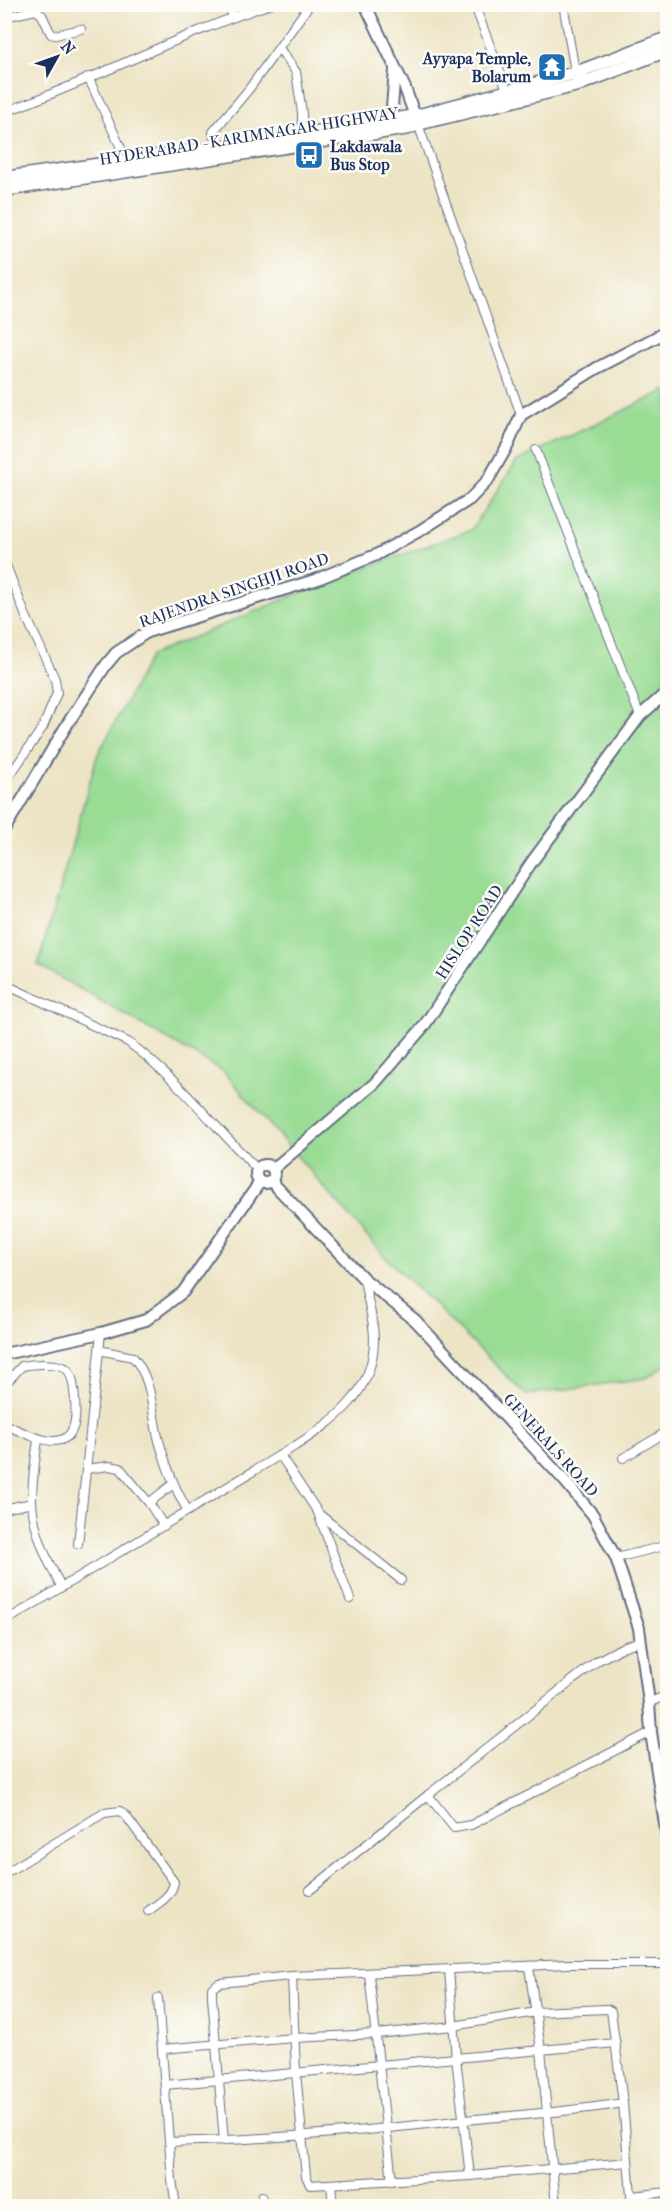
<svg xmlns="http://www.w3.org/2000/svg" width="672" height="2211" viewBox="0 0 672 2211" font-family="'IM FELL French Canon',serif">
<rect width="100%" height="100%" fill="#fdfcf7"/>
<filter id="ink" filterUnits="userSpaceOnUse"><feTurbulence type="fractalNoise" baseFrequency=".0167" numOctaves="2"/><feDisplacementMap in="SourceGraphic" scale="12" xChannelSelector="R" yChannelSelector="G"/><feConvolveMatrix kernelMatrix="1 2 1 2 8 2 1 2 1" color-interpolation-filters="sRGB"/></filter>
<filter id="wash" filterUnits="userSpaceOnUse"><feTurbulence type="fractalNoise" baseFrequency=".008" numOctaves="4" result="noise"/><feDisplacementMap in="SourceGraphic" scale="24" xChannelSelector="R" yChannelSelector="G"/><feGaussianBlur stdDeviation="1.35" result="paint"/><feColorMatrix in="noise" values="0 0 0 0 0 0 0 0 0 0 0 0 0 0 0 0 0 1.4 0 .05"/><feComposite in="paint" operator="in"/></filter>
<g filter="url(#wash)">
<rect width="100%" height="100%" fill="#ede4c5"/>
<polygon fill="#99dc94" stroke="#5a8679" stroke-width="1.5" points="667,390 667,1364 646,1378 526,1395 383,1255 223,1071 38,965 97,756 151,655 318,585 471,530 517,461"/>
</g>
<g filter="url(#ink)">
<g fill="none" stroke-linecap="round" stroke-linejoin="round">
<g stroke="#646e82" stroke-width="10">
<g id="street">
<polyline points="228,4 233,17"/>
<polyline points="474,4 509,95"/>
<polyline points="563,4 576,77"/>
<polyline points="36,10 42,15 51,34 55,35 81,29"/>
<polyline points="4,17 36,10 37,4"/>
<polyline points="279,48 296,72 302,113 302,134"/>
<polyline points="88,77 121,148"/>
<path d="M 4,112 C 95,80 179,34 271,4"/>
<polyline points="418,124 521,415"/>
<polyline points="216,148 213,132 249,89 310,4"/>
<polyline points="536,450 640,716"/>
<polyline points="4,560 25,614 55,679 57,693 43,727 4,784"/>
<path d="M 4,984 L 128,1042 C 177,1078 214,1126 257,1169"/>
<path d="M 99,1350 L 133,1357 C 153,1380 151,1409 158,1437 C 165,1463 174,1488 188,1511"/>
<path d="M 4,1385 L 22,1366 C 32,1364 59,1362 67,1369 C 74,1377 74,1391 75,1400 C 81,1461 39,1440 4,1424"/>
<path d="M 38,1440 C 35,1460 32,1481 32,1501 C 33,1531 47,1561 61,1586"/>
<polyline points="280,1455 319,1514 401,1580"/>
<polyline points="623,1458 668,1431"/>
<polyline points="86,1469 109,1466 120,1468 149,1503 164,1526"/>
<polyline points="149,1503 173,1484"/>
<polyline points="4,1509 32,1503"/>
<polyline points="319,1516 350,1599"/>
<polyline points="78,1544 101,1333"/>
<polyline points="616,1558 668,1545"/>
<path d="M 4,1622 L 295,1446 C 335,1420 374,1393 374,1339 C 374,1319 367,1299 364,1279"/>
<polyline points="641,1641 625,1646 597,1661 428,1795 454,1828 471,1825 651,1732"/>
<polyline points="649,1703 668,1694"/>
<path d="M 4,1874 L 104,1813 L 120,1811 L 126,1816 L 174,1882 C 172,1896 159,1903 148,1911"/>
<polyline points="310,1890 428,1795"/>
<polyline points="529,1967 541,2050 556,2206"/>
<polyline points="449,1970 456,2058 470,2176"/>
<polyline points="369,1974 392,2181"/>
<polyline points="292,1976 296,2073 306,2176 310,2185 470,2176 628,2162"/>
<polyline points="158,1998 172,2180 176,2206"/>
<polyline points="162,2049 294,2038 377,2034 453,2026 536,2012 607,2009 611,2011 612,2018 623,2103 632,2206"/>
<polyline points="165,2085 616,2043"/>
<polyline points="224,2141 212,1997 212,1988 219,1983 292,1976 568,1964 668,1964"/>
<path d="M 170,2142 C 269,2140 367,2131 465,2120 C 518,2115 571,2112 623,2103"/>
<polyline points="331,2185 333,2206"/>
<polyline points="262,2196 263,2206"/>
<polyline points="632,2196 668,2192"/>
</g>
</g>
<g stroke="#646e82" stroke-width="14">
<g id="secondary">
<polyline points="365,4 405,88 417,122"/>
<polyline points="391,120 395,70"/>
<polyline points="4,830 68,723 106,665 116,653 147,632 315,580 376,555 421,530 470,499 488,480 508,445 521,415 597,368 668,331"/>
<circle cx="265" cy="1174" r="9"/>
<polyline points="273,1169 375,1083 424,1026 531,863 640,716 668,691"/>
<polyline points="271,1181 364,1279 415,1320 564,1480 593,1515 616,1558 639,1628 649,1703 651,1732 668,1844"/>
<polyline points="4,1354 101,1333 146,1320 183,1292 260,1182"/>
</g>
</g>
<g stroke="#646e82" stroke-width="15">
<g id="primary">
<polyline points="4,178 216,148 416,116 575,73 668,38"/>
<polyline points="4,190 409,128 418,124 578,85 668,50"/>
</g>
</g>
<use href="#street" stroke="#fff" stroke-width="8"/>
<use href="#secondary" stroke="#fff" stroke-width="10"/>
<use href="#primary" stroke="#fff" stroke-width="12"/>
</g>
</g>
<defs>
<g id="temple-square" transform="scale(1.5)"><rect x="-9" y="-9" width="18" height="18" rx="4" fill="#1f6fb2" stroke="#fdfcf7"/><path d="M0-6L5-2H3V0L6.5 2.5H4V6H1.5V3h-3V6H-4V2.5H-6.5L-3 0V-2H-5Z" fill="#fff"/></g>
<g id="bus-square" transform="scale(1.5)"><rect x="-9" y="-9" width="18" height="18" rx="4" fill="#1f6fb2" stroke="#fdfcf7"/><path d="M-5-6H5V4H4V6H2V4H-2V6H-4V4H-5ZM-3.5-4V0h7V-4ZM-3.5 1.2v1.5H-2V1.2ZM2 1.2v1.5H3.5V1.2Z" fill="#fff"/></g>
</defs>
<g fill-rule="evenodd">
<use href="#temple-square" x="552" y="67"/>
<use href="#bus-square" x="309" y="155"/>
</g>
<g text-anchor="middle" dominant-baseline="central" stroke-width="5" stroke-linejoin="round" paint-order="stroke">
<g font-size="16" font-weight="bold" fill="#1b2f5e" stroke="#fdfcf7" text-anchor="end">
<text x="531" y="58">Ayyapa Temple,<tspan x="531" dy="18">Bolarum</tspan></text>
<text x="330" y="146" text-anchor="start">Lakdawala<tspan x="330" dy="18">Bus Stop</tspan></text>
</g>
<g font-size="16" fill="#1b2f5e" stroke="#fdfcf7">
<text transform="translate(249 136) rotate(-9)">HYDERABAD - KARIMNAGAR HIGHWAY</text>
<text transform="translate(234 590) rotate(-19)">RAJENDRA SINGHJI ROAD</text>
<text transform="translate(469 932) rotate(-57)">HISLOP ROAD</text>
<text transform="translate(551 1445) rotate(48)">GENERALS ROAD</text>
</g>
</g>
<rect width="672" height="2211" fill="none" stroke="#fdfcf7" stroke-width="24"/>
<g transform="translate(57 57) rotate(50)" stroke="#fdfcf7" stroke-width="4.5" paint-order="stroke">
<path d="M0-4.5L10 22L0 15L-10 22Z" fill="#1b2f5e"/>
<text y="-9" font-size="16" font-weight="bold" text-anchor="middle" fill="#1b2f5e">N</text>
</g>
</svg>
